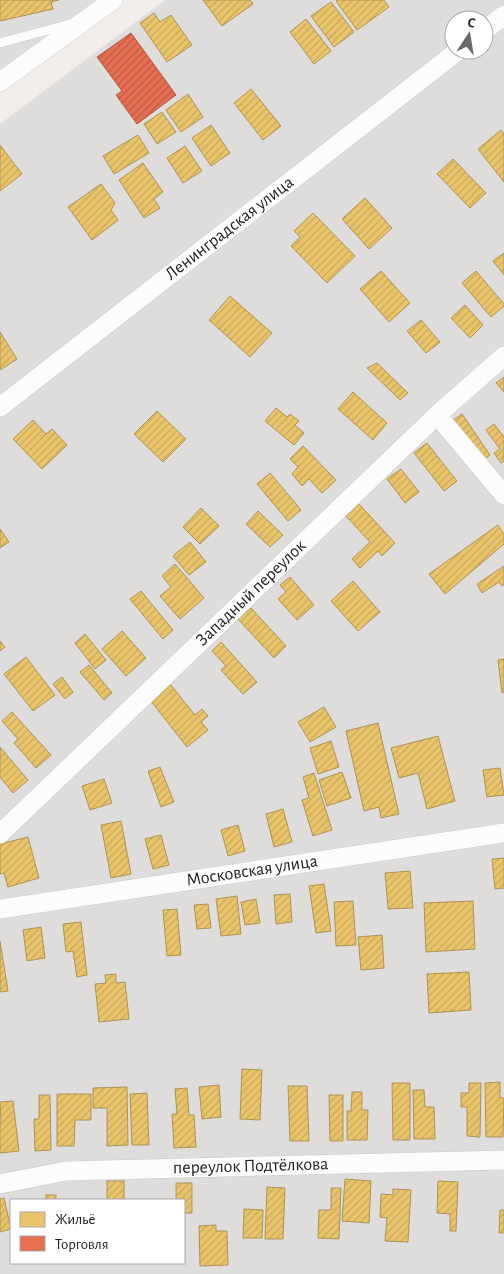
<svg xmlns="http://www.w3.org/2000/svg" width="504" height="1274" viewBox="0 0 504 1274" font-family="'Alegreya Sans',sans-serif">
<defs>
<pattern id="homes-hatch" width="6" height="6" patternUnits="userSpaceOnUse" patternTransform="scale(1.25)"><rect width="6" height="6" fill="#e9c46a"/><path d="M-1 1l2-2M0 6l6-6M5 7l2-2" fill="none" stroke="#c8a85c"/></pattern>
<pattern id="shops-hatch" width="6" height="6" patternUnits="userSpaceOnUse" patternTransform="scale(1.25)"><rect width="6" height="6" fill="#e76f51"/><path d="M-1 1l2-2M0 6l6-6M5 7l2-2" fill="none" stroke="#bb5b43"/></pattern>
</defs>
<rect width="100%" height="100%" fill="#f0edea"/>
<g fill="#dfdddc" fill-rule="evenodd">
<polygon points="0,0 96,0 0,70"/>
<path d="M 165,0 L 504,0 L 504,1274 L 0,1274 L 0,124 ZM 454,20 L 484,20 L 484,50 L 454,50 ZM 11,1200 L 184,1200 L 184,1263 L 11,1263 Z"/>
</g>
<g fill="url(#homes-hatch)" stroke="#ad9354">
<polygon points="0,0 59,0 51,2 53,9 0,21"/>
<polygon points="203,0 250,0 253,4 222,26"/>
<polygon points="338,0 384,0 389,7 357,30 336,1"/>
<polygon points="331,2 354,32 334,47 311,16"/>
<polygon points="154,13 160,22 171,15 192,45 167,62 140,23"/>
<polygon points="306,19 331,51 314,64 290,32"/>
<polygon points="251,89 281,126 263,140 234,103"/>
<polygon points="188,94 203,117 181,132 166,110"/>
<polygon points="162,112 176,132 157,144 144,124"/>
<polygon points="211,125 230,153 211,166 192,138"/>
<polygon points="501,130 504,134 504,182 478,149"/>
<polygon points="138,135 149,153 114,174 103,156"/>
<polygon points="0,145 22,174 0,191"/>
<polygon points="185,146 202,171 183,183 167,158"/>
<polygon points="453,159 486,193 470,208 437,174"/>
<polygon points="143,163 163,192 154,199 160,208 144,218 119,180"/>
<polygon points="101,184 115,203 111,210 118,220 92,240 68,207"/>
<polygon points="365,198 392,228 369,249 342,219"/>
<polygon points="313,213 355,256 327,283 291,246 300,237 294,231"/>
<polygon points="504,253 504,275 493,261"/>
<polygon points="381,271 410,303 389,322 360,289"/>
<polygon points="476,271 504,304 504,306 491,317 462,283"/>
<polygon points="230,296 272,333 250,357 209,320"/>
<polygon points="465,305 483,325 470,338 451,318"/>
<polygon points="421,320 440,342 426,353 407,331"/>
<polygon points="0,332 17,359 0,370"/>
<polygon points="377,363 408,393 400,400 367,368"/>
<polygon points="504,377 504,392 496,383"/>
<polygon points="353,392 387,423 373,440 338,409"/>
<polygon points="276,408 287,417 290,414 299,421 295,425 304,433 294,445 265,421"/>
<polygon points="157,411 186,439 163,462 134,434"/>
<polygon points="462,414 490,455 481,461 452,421"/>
<polygon points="33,420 46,434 52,429 67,445 42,469 13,439"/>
<polygon points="494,424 504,437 504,461 501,463 494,453 500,449 486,430"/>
<polygon points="427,443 457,481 444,491 414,453"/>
<polygon points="303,446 336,480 322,493 309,479 302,486 292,474 298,467 290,459"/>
<polygon points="401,469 419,492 405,503 387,479"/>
<polygon points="270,473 301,510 288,521 257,484"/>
<polygon points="358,503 395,543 382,556 378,551 360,568 352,559 370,542 345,515"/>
<polygon points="201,508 219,526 200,544 183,527"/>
<polygon points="258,511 283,535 270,547 246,524"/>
<polygon points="498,525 504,534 504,544 445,594 429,574"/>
<polygon points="0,529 9,542 0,548"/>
<polygon points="190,542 206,562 189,575 173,556"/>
<polygon points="175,564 204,598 180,619 160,596 171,587 162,576"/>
<polygon points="504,566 504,585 502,586 499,582 482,593 477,584"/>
<polygon points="290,577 314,605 297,620 278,599 286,592 280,585"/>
<polygon points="353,581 380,612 358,631 331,601"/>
<polygon points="141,591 173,630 163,639 130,599"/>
<polygon points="251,608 286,646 274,658 238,619"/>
<polygon points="122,631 146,658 126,676 102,649"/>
<polygon points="85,634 106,660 95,669 75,643"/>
<polygon points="0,641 5,647 0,651"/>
<polygon points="221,642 257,682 243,694 221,670 226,666 212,651"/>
<polygon points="26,657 55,695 33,711 4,674"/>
<polygon points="504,659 504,692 502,693 498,660"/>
<polygon points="89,665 112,693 104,700 80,672"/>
<polygon points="62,677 73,692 65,699 53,684"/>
<polygon points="170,684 195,715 202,709 208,716 201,722 208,730 187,747 150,700"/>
<polygon points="324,707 336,727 310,742 298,722"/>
<polygon points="12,712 51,755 36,768 14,743 18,739 2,721"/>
<polygon points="378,723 399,814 381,818 379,807 364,811 346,731"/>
<polygon points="438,736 455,801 427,809 418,773 399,778 391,748"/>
<polygon points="331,741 339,767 318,774 310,748"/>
<polygon points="0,747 28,780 13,793 0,777"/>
<polygon points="160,767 174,802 161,807 148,771"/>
<polygon points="500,768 504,795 487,797 483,770"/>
<polygon points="342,772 351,798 327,806 319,780"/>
<polygon points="314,773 332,830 313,836 302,800 309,798 303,777"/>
<polygon points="104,779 112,803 90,810 82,786"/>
<polygon points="283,809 292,842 274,847 266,814"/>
<polygon points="121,821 131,874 111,878 101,825"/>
<polygon points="238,825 245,851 228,856 221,830"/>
<polygon points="161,835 169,865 153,869 145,839"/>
<polygon points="28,837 39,878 8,887 4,873 0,874 0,844"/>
<polygon points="504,858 504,888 495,889 492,859"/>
<polygon points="410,871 413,908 388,909 385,873"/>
<polygon points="324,884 331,931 316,933 309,886"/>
<polygon points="290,894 292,922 276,924 274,895"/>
<polygon points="237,896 241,934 221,936 216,899"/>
<polygon points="256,899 260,923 245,925 241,902"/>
<polygon points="353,901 356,945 336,946 334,902"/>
<polygon points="473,901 475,949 426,952 424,903"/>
<polygon points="208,904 211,928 197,929 194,905"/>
<polygon points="177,909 181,955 167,956 163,910"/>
<polygon points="81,922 87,975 77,977 73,951 66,952 63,924"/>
<polygon points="41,927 45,958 27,961 23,930"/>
<polygon points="382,935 384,968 361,970 358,937"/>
<polygon points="0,941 8,991 0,992"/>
<polygon points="469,972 471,1010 429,1013 427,974"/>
<polygon points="116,974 116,983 125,982 129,1019 99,1022 95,984 106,983 105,975"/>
<polygon points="242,1069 262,1070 260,1120 240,1119"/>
<polygon points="500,1082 500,1098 504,1098 503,1137 486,1137 485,1083"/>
<polygon points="392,1083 410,1083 410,1140 393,1140"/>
<polygon points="469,1083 481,1083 480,1137 467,1136 467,1107 461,1107 461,1093 469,1093"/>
<polygon points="219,1085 221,1117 202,1119 199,1087"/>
<polygon points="288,1086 307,1086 309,1141 290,1141"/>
<polygon points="127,1087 128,1145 107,1146 107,1108 93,1108 93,1088"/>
<polygon points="187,1088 189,1115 194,1115 196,1147 174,1148 172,1114 177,1114 175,1089"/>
<polygon points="413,1090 424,1090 425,1107 434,1107 435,1139 414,1139"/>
<polygon points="352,1092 362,1092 362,1110 368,1110 367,1140 347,1140 347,1111 351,1111"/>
<polygon points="147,1093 149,1145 132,1145 130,1094"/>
<polygon points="57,1094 91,1094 91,1120 75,1120 74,1146 57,1146"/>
<polygon points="39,1095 50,1095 51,1150 35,1151 34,1119 39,1119"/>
<polygon points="329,1095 343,1095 343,1141 330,1141"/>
<polygon points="13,1101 19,1151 0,1153 0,1122 1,1122 0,1102"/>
<polygon points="345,1179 371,1181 369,1223 342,1221"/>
<rect x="107" y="1181" width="17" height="19"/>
<polygon points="438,1181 458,1182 456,1231 450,1231 450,1214 437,1213"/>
<polygon points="176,1183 192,1183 192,1213 184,1213 184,1200 176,1200"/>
<polygon points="267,1187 285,1188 283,1239 265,1239"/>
<polygon points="331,1188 341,1188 339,1239 318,1238 319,1210 331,1210"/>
<polygon points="393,1189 411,1190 408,1242 385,1241 387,1218 380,1217 381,1194 393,1195"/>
<rect x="46" y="1195" width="10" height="5"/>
<polygon points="4,1198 11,1229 0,1232 0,1199"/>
<polygon points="244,1209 263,1210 262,1238 243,1238"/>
<polygon points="500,1210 504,1210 504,1233 499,1233"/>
<polygon points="216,1225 216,1231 227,1231 228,1265 200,1266 199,1226"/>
</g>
<polygon fill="url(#shops-hatch)" stroke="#ac5843" points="131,33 176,95 137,124 116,95 122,91 97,57"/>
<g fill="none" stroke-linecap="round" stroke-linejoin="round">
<g stroke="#c9c8c6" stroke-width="10">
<polyline id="service" points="0,43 70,24"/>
</g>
<g stroke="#c9c8c6" stroke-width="20">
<g id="minor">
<polyline points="484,31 504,15"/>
<polyline points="0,82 113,0"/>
<path id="s1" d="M 0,407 L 459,50"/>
<polyline points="437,415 504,495"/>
<path id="s2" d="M 0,834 L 437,415 L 504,356"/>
<path id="s3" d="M 0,909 L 504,833"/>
<path id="s4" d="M 0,1184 L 66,1171 L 504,1160"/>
</g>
</g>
<use href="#service" stroke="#fdfcfc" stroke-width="9"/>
<use href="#minor" stroke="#fdfcfc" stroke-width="19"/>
</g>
<g text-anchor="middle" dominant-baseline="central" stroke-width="5" stroke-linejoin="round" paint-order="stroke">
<g font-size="18" fill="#222" stroke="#fff">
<text stroke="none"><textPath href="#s1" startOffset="291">Ленинградская улица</textPath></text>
<text stroke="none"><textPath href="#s2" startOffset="348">Западный переулок</textPath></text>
<text stroke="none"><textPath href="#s3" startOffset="255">Московская улица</textPath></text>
<text stroke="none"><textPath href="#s4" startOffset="252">переулок Подтёлкова</textPath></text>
</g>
</g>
<rect x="10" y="1199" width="175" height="65" fill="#ffffff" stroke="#a7a7a7"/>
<rect x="20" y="1212" width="25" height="15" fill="#e9c46a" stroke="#a7a7a7"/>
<text x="55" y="1224" font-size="15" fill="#222222">Жильё</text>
<rect x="20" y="1236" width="25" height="15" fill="#e76f51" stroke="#a7a7a7"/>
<text x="55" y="1249" font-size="15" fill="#222222">Торговля</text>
<g transform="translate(469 35) rotate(12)"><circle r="24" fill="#ffffff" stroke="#a7a7a7"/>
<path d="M0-4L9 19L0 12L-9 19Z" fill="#6a6968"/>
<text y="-8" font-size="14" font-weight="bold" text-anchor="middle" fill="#222222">С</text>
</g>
</svg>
